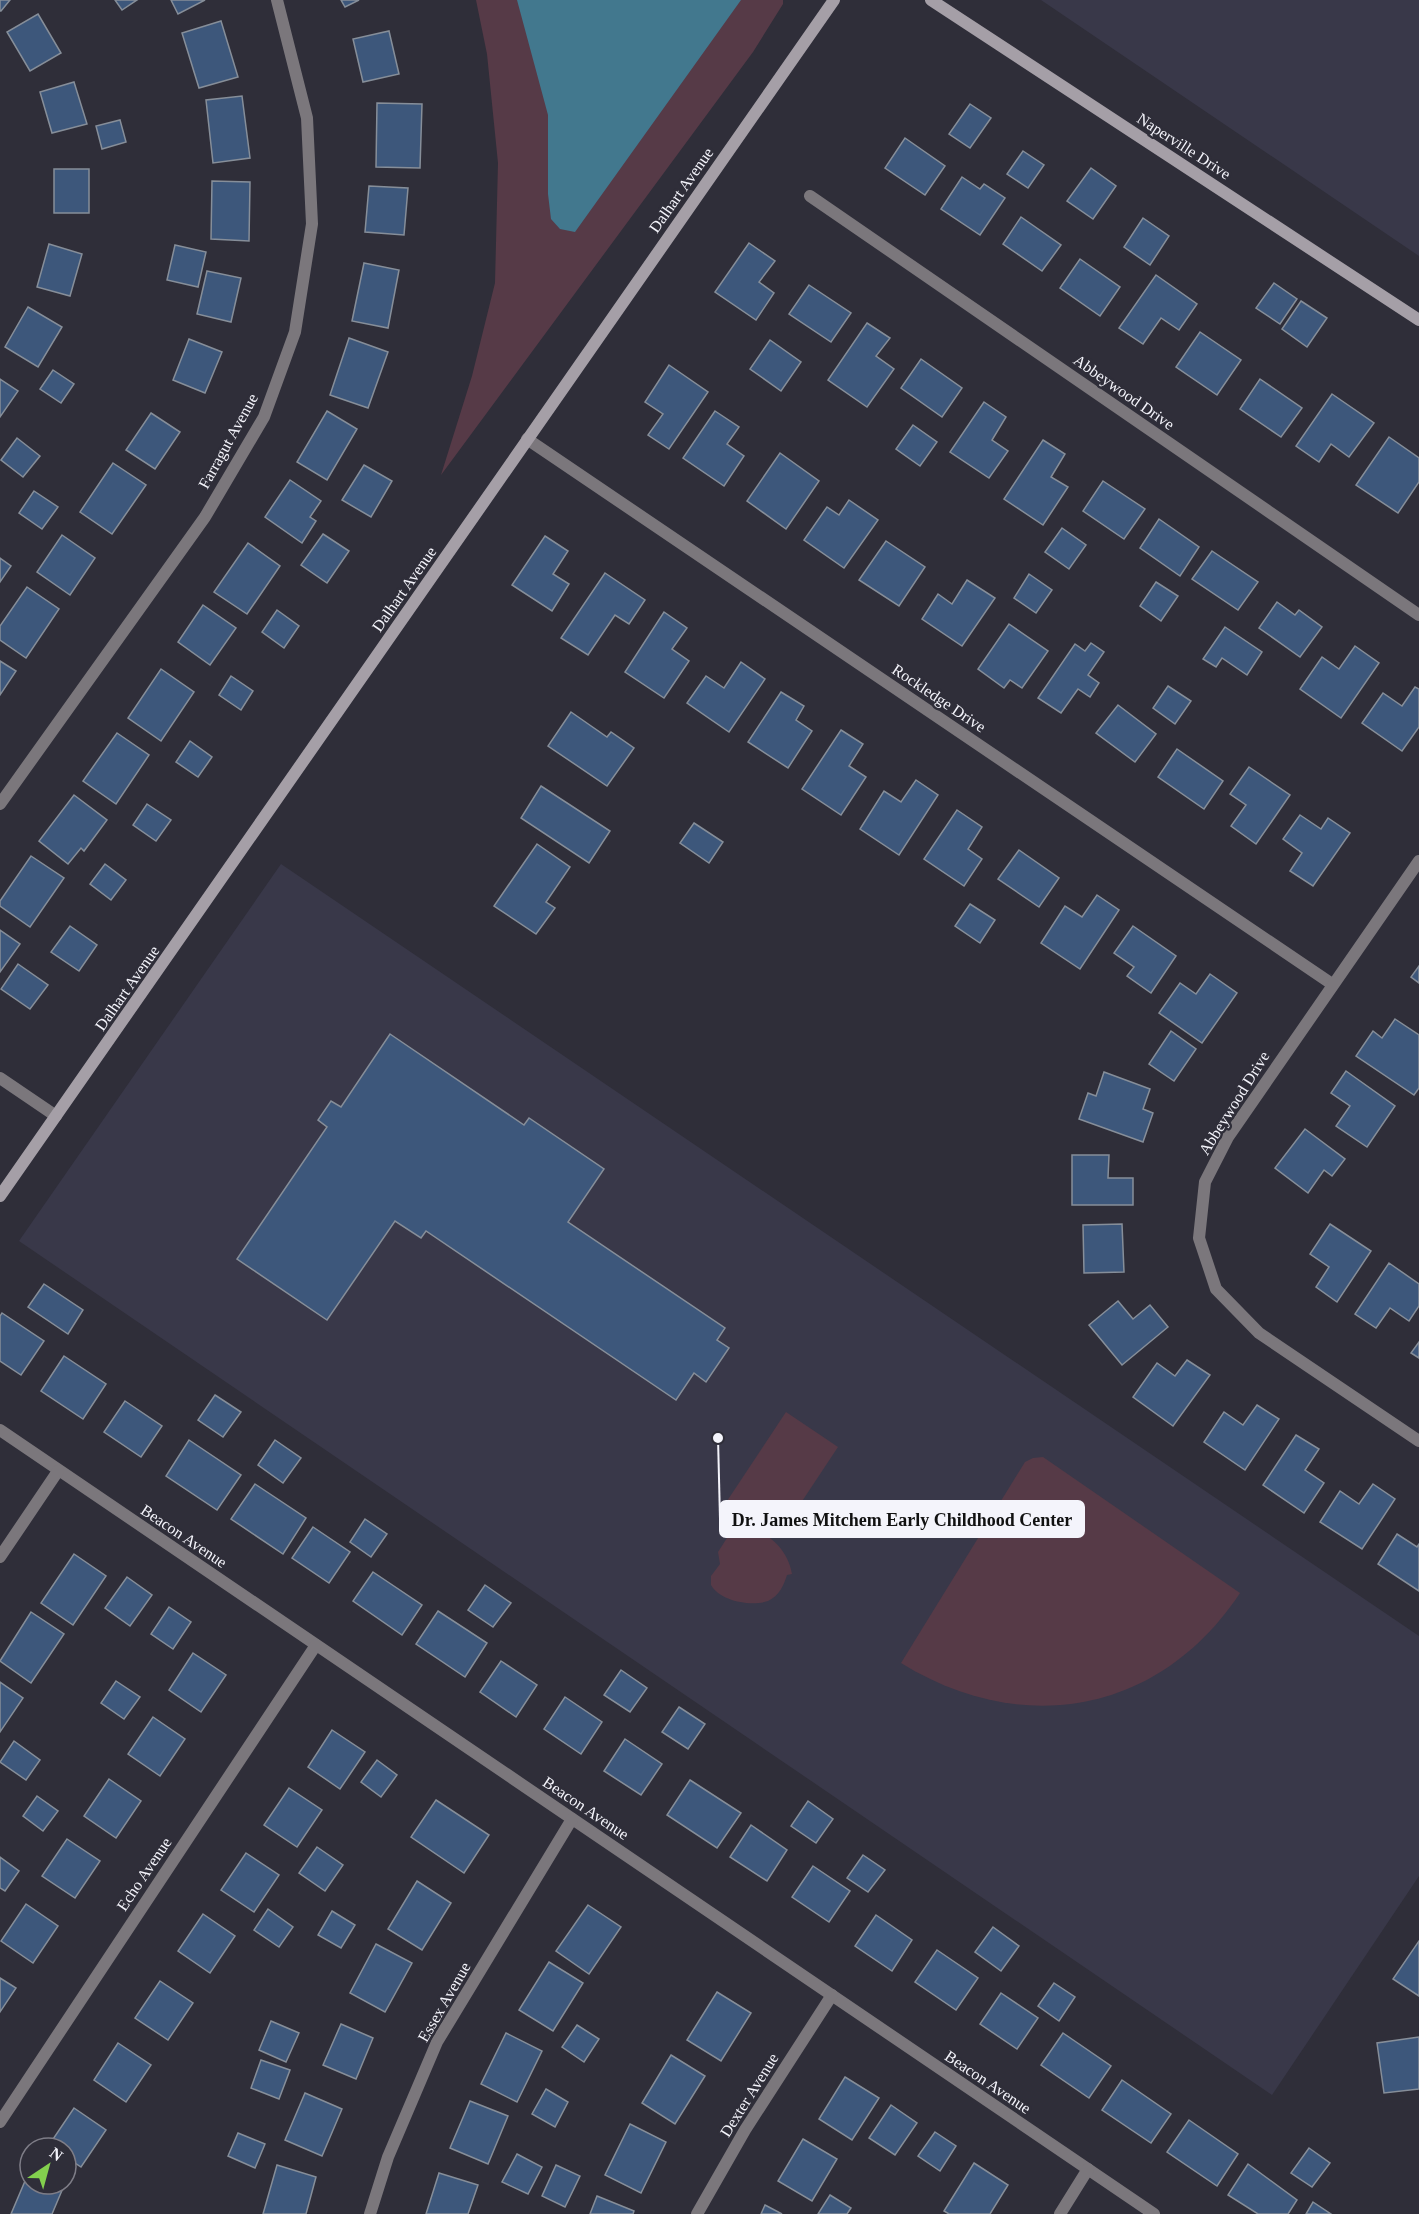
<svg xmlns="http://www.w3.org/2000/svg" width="1419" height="2214" viewBox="0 0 1419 2214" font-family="Georgia,serif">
<rect width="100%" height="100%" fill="#2f2e39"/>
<g fill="#393849">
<polygon points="1041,0 1419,0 1419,256"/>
<polygon points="281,864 1419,1636 1419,1876 1272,2095 19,1241"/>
</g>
<g fill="#563a47">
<polygon points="476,0 783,0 783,4 753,52 441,475 472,376 495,283 498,163 487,54"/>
<polygon points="786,1412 838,1447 779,1536 727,1501"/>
<path d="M 1043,1457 L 1240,1593 C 1160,1714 1022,1738 901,1663 L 1025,1462 L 1033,1458 Z"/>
<path d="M 749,1530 C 771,1532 789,1553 792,1574 L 787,1575 C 784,1585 779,1596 768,1601 C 751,1607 720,1601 711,1585 L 711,1576 L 720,1564 L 718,1552 L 727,1538 L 738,1538 Z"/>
</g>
<polygon fill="#42788e" points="517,0 741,0 575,232 560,229 551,219 548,194 548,115"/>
<g fill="#3d577b" stroke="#868e99" stroke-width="1.5">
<polygon points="0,0 10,0 1,11 0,11"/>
<polygon points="115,0 137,0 122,10"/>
<polygon points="171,0 205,0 178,14"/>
<polygon points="341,0 359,0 345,7"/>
<polygon points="38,14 61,53 30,71 7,32"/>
<polygon points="221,21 238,77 199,88 182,33"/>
<polygon points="389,31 399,74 363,82 353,39"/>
<polygon points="74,82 87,124 52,133 40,92"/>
<polygon points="242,96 250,158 213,163 206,100"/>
<polygon points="377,103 422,104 420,168 376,167"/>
<polygon points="970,104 991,118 970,148 949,134"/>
<polygon points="120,120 126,142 102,149 96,126"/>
<polygon points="905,138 945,166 925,195 885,168"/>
<polygon points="1023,151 1044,165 1028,188 1007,174"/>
<polygon points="1091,168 1116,186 1093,219 1067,201"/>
<rect x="54" y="169" width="35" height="44"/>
<polygon points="962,177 980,189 984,184 1005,198 980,235 941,209"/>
<polygon points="212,181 250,182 249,241 211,239"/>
<polygon points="369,186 408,188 404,235 365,232"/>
<polygon points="1021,217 1061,245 1042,271 1003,244"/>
<polygon points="1143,218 1169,236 1150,265 1124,247"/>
<polygon points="749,243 775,261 759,282 774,293 756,320 715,292"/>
<polygon points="49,244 82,254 70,296 37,287"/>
<polygon points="175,245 206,252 198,287 167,280"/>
<polygon points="1080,259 1120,287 1100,316 1060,288"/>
<polygon points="364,263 399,270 388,328 352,321"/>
<polygon points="207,271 241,278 231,322 197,314"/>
<polygon points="1156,275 1197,304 1179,330 1161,318 1143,344 1119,328"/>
<polygon points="1274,283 1297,299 1280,324 1256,308"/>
<polygon points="809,285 851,313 831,342 789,314"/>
<polygon points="1301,301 1327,318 1307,347 1282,329"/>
<polygon points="28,307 62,327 38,367 5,347"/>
<polygon points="867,323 890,338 876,356 894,369 867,407 828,380"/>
<polygon points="1200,332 1241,360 1217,395 1176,367"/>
<polygon points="349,338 388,352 368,408 330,395"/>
<polygon points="189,339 222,352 205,393 173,380"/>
<polygon points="770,340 801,362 781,391 750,369"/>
<polygon points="921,359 962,388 942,417 901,388"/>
<polygon points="669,365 708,392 669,449 648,435 663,414 645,402"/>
<polygon points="53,370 74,384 61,403 40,389"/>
<polygon points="0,379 18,391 0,417"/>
<polygon points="1260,379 1302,408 1281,437 1240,409"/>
<polygon points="1332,394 1374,423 1349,457 1331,444 1319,462 1296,446"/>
<polygon points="984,402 1006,417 992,440 1008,451 989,478 950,452"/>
<polygon points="327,411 357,429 327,480 297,462"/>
<polygon points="715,411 739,427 727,444 744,456 724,486 683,458"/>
<polygon points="151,413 180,432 155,469 126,450"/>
<polygon points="913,425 937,442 920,466 896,449"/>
<polygon points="1389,437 1419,458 1419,482 1398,513 1356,485"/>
<polygon points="17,438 40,456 23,477 1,460"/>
<polygon points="1043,440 1065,454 1051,477 1068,487 1043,525 1004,499"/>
<polygon points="780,453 819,481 786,529 747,501"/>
<polygon points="113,463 146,485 112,534 80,512"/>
<polygon points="364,465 392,481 371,517 342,500"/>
<polygon points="290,480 321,501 310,517 316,521 302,543 265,517"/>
<polygon points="1103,481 1145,509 1124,539 1083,511"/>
<polygon points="34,491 58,507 42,529 19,513"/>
<polygon points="849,500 878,520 844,568 804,540 827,507 839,515"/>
<polygon points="1159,519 1199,547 1180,576 1140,548"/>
<polygon points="1062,528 1086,545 1069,569 1045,552"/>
<polygon points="323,534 349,551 327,583 301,565"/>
<polygon points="62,535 95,558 70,595 37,572"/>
<polygon points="545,536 568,551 553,574 569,584 552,611 512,585"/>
<polygon points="886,541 925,567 899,606 859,580"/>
<polygon points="248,543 280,566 247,614 214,592"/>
<polygon points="1212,551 1258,582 1238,610 1192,579"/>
<polygon points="0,558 11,566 0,582"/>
<polygon points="605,573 645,600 629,624 615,615 588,655 561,638"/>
<polygon points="1029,574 1052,590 1036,613 1014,598"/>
<polygon points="967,580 995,598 962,646 922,619 938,594 952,604"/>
<polygon points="1156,582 1178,596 1161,621 1140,606"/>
<polygon points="27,587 59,609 26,658 0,640 0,626"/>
<polygon points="1277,602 1295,615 1299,610 1322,627 1300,657 1259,628"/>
<polygon points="203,605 236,628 210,665 178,642"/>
<polygon points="277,610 299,626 284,648 262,632"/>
<polygon points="664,612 687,628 672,649 689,661 664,698 625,672"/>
<polygon points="1009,624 1048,651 1022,688 1010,680 1004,688 978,669"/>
<polygon points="1225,627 1262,652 1247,675 1222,658 1216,667 1203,659"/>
<polygon points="1091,643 1104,652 1088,675 1099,683 1090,697 1078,689 1061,713 1038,698 1075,644 1085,651"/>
<polygon points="1355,646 1379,663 1341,718 1300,689 1322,657 1339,669"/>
<polygon points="0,661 16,671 0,695"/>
<polygon points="741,662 765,679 729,732 687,703 706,676 724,688"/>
<polygon points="161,669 194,692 161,741 128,718"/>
<polygon points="231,676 253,691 241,710 219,695"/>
<polygon points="1168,686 1191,701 1175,724 1153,708"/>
<polygon points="1415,687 1419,689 1419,727 1402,751 1362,723 1383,693 1402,706"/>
<polygon points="781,692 804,706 796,720 812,731 788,768 748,742"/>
<polygon points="1118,705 1156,734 1135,762 1096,733"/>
<polygon points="571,712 607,737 611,732 634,748 607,786 548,746"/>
<polygon points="841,730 863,744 849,766 866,777 841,815 802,789"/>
<polygon points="117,733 149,755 116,804 83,781"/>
<polygon points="190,741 212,757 198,777 176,762"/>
<polygon points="1177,749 1223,781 1204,809 1158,777"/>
<polygon points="1249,767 1290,795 1256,844 1231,826 1246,805 1230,794"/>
<polygon points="916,780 938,795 899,855 860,829 884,791 901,802"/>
<polygon points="541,786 610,831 589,863 521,818"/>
<polygon points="74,795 107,820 84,851 81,848 68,864 39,841"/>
<polygon points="147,804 171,820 156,841 133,825"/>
<polygon points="957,810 982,827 968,849 982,859 964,886 924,859"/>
<polygon points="1300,815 1321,829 1328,818 1350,833 1313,886 1290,871 1302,853 1283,839"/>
<polygon points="694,823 723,842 709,863 680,843"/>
<polygon points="537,844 570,867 546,902 555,908 536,934 494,906"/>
<polygon points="1019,850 1059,878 1039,907 998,879"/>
<polygon points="31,856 64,878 30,927 0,906 0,901"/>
<polygon points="105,864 126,880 111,900 90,884"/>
<polygon points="1097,895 1119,910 1080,969 1041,943 1065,906 1082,917"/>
<polygon points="970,904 995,920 980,943 955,926"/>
<polygon points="70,926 97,945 79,971 51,952"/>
<polygon points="1133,926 1176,956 1151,993 1127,976 1134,967 1114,953"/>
<polygon points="0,930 20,944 0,972"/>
<polygon points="18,964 48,985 30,1009 1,989"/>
<polygon points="1419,966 1419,983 1411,977"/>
<polygon points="1210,974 1237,993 1202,1043 1159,1013 1180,983 1196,994"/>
<polygon points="1395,1019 1419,1035 1419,1088 1414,1095 1356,1056 1373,1031 1382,1038"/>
<polygon points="1171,1031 1196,1049 1174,1081 1149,1064"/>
<polygon points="390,1034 524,1125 529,1118 604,1169 568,1222 725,1328 717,1340 729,1348 706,1382 694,1373 676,1400 426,1231 421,1238 395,1221 327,1320 237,1259 327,1127 318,1120 331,1101 341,1107"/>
<polygon points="1346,1071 1395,1106 1367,1147 1336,1126 1350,1106 1331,1093"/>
<polygon points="1104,1072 1150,1089 1143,1109 1153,1113 1143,1142 1079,1119 1088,1093 1096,1096"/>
<polygon points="1305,1129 1345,1159 1332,1176 1324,1170 1308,1193 1275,1168"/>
<polygon points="1072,1155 1109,1155 1108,1178 1133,1178 1133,1205 1072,1205"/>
<polygon points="1122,1224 1124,1272 1084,1273 1083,1225"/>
<polygon points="1330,1224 1371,1251 1337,1302 1316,1287 1329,1267 1310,1254"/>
<polygon points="1389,1263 1419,1284 1419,1306 1409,1321 1390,1308 1376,1328 1355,1314"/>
<polygon points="44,1284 83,1310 68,1334 28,1307"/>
<polygon points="1118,1301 1133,1319 1150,1305 1168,1327 1122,1365 1089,1325"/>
<polygon points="2,1313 44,1341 21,1375 0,1361 0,1316"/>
<polygon points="1419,1342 1419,1358 1411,1353"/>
<polygon points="64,1356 106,1384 83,1419 41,1391"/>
<polygon points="1187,1360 1210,1375 1173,1426 1133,1397 1157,1363 1175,1376"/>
<polygon points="215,1395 241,1412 223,1437 198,1420"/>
<polygon points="125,1401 162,1426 141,1457 104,1432"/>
<polygon points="1257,1405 1279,1419 1245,1470 1204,1442 1224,1412 1243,1425"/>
<polygon points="1296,1435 1319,1449 1305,1470 1324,1483 1304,1513 1263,1485"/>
<polygon points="189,1440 241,1475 217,1510 166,1476"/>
<polygon points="275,1440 301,1458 283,1483 258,1465"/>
<polygon points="255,1484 306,1518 283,1554 231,1519"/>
<polygon points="1373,1484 1395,1499 1362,1549 1320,1522 1340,1491 1359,1504"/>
<polygon points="365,1519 387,1534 371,1557 350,1542"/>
<polygon points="313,1527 350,1552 329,1583 292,1558"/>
<polygon points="1397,1534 1417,1547 1419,1544 1419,1591 1378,1564"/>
<polygon points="74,1554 106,1576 73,1625 41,1603"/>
<polygon points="373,1572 422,1605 402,1635 353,1601"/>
<polygon points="127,1577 152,1595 130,1626 105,1608"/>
<polygon points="485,1585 511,1603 493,1627 468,1610"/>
<polygon points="169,1607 191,1622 173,1649 151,1634"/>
<polygon points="438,1611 487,1643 465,1677 416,1644"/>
<polygon points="31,1612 64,1634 31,1683 0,1661"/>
<polygon points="193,1653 226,1675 201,1712 169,1690"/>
<polygon points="501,1661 537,1685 516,1717 480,1692"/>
<polygon points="621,1670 647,1688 630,1712 604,1695"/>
<polygon points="116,1681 140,1697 124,1719 101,1703"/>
<polygon points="0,1682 23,1698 0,1732"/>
<polygon points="565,1697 602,1722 581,1754 544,1729"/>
<polygon points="679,1707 705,1724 688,1749 662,1732"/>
<polygon points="153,1717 185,1739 160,1776 128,1754"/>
<polygon points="332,1730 365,1752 340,1789 308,1767"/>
<polygon points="625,1739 662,1764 641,1795 604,1771"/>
<polygon points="14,1741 40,1760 26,1780 0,1762"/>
<polygon points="377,1760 397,1775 381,1797 361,1782"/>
<polygon points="109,1779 141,1801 116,1838 84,1816"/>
<polygon points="690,1780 741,1813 717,1848 667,1815"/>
<polygon points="289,1788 322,1810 297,1847 264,1825"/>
<polygon points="37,1796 58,1811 43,1831 23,1816"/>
<polygon points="436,1800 489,1835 464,1873 411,1837"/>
<polygon points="808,1801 833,1819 816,1843 791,1826"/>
<polygon points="751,1825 787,1850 767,1881 730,1857"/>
<polygon points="67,1839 100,1861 75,1898 42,1876"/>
<polygon points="317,1847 343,1865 325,1891 299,1873"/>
<polygon points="246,1853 279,1875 254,1912 221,1890"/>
<polygon points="863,1855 885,1870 868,1892 847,1878"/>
<polygon points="0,1857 19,1871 5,1891 0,1888"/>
<polygon points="813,1866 850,1891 829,1922 792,1897"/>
<polygon points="417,1881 451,1903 422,1950 388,1929"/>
<polygon points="26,1904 58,1926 33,1963 1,1941"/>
<polygon points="588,1905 621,1927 589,1974 556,1951"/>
<polygon points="268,1909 293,1927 279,1947 254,1930"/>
<polygon points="332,1911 355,1925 341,1948 318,1935"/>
<polygon points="203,1914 235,1936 210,1973 178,1951"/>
<polygon points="876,1915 912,1940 892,1971 855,1946"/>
<polygon points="993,1927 1019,1946 1001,1971 975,1952"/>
<polygon points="1419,1941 1419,1996 1393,1979"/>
<polygon points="376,1944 412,1963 385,2012 350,1993"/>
<polygon points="937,1950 978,1978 956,2010 915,1982"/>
<polygon points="549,1962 583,1983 553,2031 519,2010"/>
<polygon points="0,1978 16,1988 0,2012"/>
<polygon points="160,1981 193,2003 168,2040 135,2018"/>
<polygon points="1054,1983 1075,1997 1059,2021 1038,2006"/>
<polygon points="717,1992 751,2013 721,2061 687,2040"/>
<polygon points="1001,1993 1038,2018 1017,2049 980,2024"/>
<polygon points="271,2021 299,2033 286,2062 259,2050"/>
<polygon points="341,2024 373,2038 356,2079 323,2065"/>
<polygon points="577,2025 599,2039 584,2062 562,2047"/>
<polygon points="506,2033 542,2051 517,2102 481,2084"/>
<polygon points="1063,2033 1111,2066 1089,2098 1041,2065"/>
<polygon points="1419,2037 1419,2089 1384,2093 1377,2043"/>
<polygon points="118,2043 151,2065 126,2102 94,2080"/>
<polygon points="671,2055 705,2076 675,2124 642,2103"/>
<polygon points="261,2060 290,2070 279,2099 251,2088"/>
<polygon points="845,2077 879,2098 852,2140 819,2119"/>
<polygon points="1122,2080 1171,2114 1151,2143 1102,2110"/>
<polygon points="546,2089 568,2102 555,2127 532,2114"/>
<polygon points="305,2093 342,2109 322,2156 285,2140"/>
<polygon points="470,2101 508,2116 488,2164 450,2148"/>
<polygon points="891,2105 917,2123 895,2155 869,2138"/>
<polygon points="74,2108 106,2130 81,2167 66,2157 66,2148 53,2148 49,2145"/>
<polygon points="1189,2120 1238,2154 1217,2186 1167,2152"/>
<polygon points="630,2124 666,2142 641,2193 605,2175"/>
<polygon points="935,2132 956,2146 940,2171 918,2156"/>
<polygon points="238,2133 265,2144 255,2168 228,2156"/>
<polygon points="803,2139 837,2159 812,2201 778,2181"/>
<polygon points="1309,2148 1330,2163 1312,2187 1291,2173"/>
<polygon points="517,2154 542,2167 528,2194 502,2182"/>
<polygon points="974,2163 1008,2185 990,2214 949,2214 944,2211"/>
<polygon points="1248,2164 1297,2200 1288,2214 1258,2214 1228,2195"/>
<polygon points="277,2165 316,2177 306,2214 263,2214"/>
<polygon points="556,2165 580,2176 565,2207 542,2196"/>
<polygon points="439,2173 478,2185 468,2214 426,2214"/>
<polygon points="28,2174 30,2184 53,2184 63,2188 52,2214 11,2214"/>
<polygon points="830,2195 851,2208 847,2214 818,2214"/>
<polygon points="597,2196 634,2211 633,2214 590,2214"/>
<polygon points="1313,2202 1331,2214 1306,2214"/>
<polygon points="765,2205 782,2214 761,2214"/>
</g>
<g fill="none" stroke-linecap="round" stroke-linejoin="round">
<g stroke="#7b777c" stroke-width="12">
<polyline points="810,196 1419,615"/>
<polyline points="527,439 1332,984"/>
<polyline points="0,804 205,517 264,417 295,332 312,224 307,118 277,0"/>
<polyline points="1419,861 1228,1137 1205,1182 1199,1238 1216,1289 1259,1333 1419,1441"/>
<polyline points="0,1078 56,1116"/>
<polyline points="0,1430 1154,2214"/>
<polyline points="0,1557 58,1471"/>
<polyline points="0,2122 316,1645"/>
<polyline points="370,2214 388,2157 437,2042 572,1819"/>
<polyline points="697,2214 745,2130 832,1995"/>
<polyline points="1060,2214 1088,2169"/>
</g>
<g stroke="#a59fa7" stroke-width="12">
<polyline points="931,0 1419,320"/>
<path d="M 0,1196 C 279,798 555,398 834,0"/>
</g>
</g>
<g text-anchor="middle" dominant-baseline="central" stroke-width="5" stroke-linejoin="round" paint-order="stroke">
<g font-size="16" fill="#f4f4fb" stroke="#2f2e39">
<text transform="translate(1184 146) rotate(33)">Naperville Drive</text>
<text transform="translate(681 190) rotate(-55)">Dalhart Avenue</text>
<text transform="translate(1124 392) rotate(35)">Abbeywood Drive</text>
<text transform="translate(228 441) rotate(-61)">Farragut Avenue</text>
<text transform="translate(404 589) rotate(-55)">Dalhart Avenue</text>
<text transform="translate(939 698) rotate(34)">Rockledge Drive</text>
<text transform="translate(127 988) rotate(-55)">Dalhart Avenue</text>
<text transform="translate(1234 1103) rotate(-58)">Abbeywood Drive</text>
<text transform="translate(184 1536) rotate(34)">Beacon Avenue</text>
<text transform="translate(586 1808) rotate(34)">Beacon Avenue</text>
<text transform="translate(144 1874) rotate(-56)">Echo Avenue</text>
<text transform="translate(444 2002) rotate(-60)">Essex Avenue</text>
<text transform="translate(988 2082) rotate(34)">Beacon Avenue</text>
<text transform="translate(749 2095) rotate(-58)">Dexter Avenue</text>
</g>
</g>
<path fill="none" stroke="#f4f4fb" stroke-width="2" d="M718 1438L720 1519"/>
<circle fill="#f4f4fb" stroke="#2f2e39" stroke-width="2" cx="718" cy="1438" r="6"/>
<rect fill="#f4f4fb" stroke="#f4f4fb" stroke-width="2" x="720" y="1501" width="364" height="36" rx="6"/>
<g font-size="18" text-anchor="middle" font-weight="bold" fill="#111">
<text x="902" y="1526">Dr. James Mitchem Early Childhood Center</text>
</g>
<g transform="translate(48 2166) rotate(36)"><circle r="28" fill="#2f2e39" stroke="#7e7d87" stroke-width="1.5"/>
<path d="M0-4.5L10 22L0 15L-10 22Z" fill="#83d04e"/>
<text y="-9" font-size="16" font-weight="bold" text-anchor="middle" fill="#f4f4fb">N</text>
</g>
</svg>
